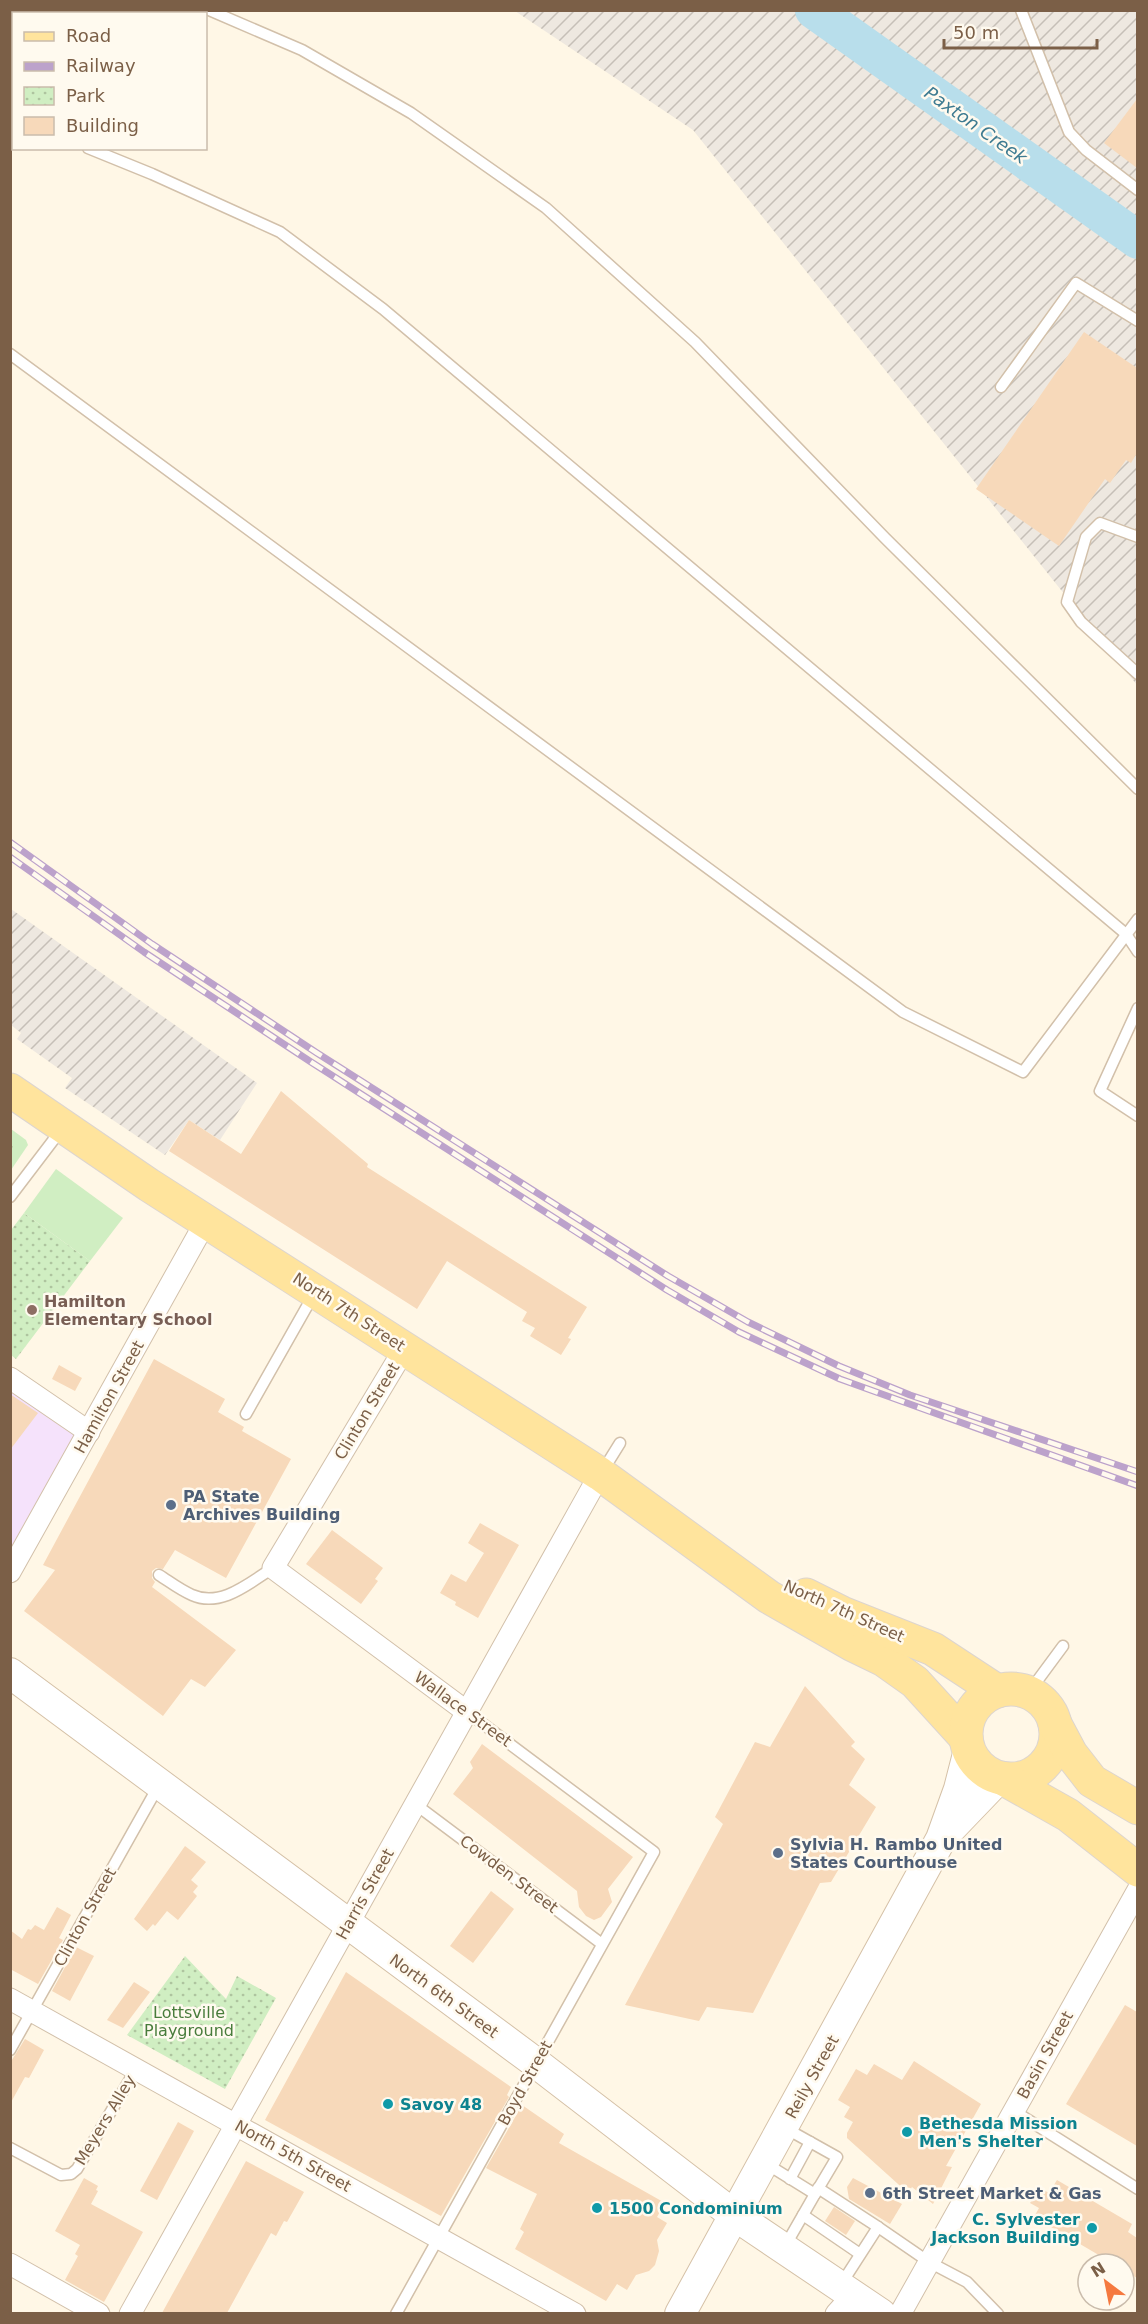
<svg xmlns="http://www.w3.org/2000/svg" width="1148" height="2324" viewBox="0 0 1148 2324" font-family="'DejaVu Sans',sans-serif">
<defs>
<pattern id="industrial-furrows" width="10" height="10" patternUnits="userSpaceOnUse" patternTransform="scale(1.5)"><rect width="10" height="10" fill="#eee8e0"/><path d="M-1 1l2-2M0 10L10 0M9 11l2-2" fill="none" stroke="#c6bfb7"/></pattern>
<pattern id="grass-tufts" width="24" height="20" patternUnits="userSpaceOnUse" patternTransform="scale(1.5)"><rect width="24" height="20" fill="#d0eec2"/><path d="M3 7l-1-3M5 7V3M7 7l1-3M15 17l-1-3M17 17v-4M19 17l1-3" fill="none" stroke="#aec49f"/></pattern>
<pattern id="park-dots" width="8" height="8" patternUnits="userSpaceOnUse" patternTransform="scale(1.5)"><rect width="8" height="8" fill="#d0eec2"/><path d="M2 2h.1M6 6h.1" fill="none" stroke="#aec49f" stroke-width="1.8" stroke-linecap="round"/></pattern>
</defs>
<rect width="100%" height="100%" fill="#fff7e6"/>
<g fill="url(#industrial-furrows)">
<polygon points="515,11 1137,11 1137,685 693,130"/>
<polygon points="11,909 257,1083 220,1140 189,1120 165,1155 65,1088 72,1078 17,1039 21,1033 11,1025"/>
</g>
<polygon fill="#f5e2fb" points="11,1378 89,1432 11,1572"/>
<polygon fill="url(#grass-tufts)" points="11,1129 26,1140 28,1145 11,1170"/>
<g fill="url(#park-dots)">
<polygon points="24,1213 90,1261 16,1359 11,1355 11,1230"/>
<polygon points="185,1956 226,1999 237,1976 276,1998 225,2089 127,2035"/>
</g>
<polygon fill="#d0eec2" points="56,1169 123,1218 90,1261 24,1213"/>
<g fill="none" stroke-linecap="round" stroke-linejoin="round">
<polyline stroke="#b8deeb" stroke-width="38" points="814,10 1138,240"/>
</g>
<g fill="#f7d9ba">
<polygon points="1137,99 1137,168 1104,143"/>
<polygon points="1084,332 1137,368 1137,453 1131,463 1126,460 1110,483 1105,479 1059,546 976,489"/>
<polygon points="281,1091 368,1164 367,1167 587,1307 568,1338 571,1339 561,1355 530,1336 535,1328 522,1321 527,1312 447,1261 417,1309 169,1151 189,1120 241,1154"/>
<polygon points="154,1359 225,1399 218,1412 244,1427 242,1431 291,1459 226,1578 175,1550 163,1569 156,1568 152,1571 152,1578 155,1582 152,1587 236,1650 205,1687 191,1679 163,1716 24,1611 55,1570 43,1565"/>
<polygon points="59,1365 82,1378 75,1391 52,1379"/>
<polygon points="10,1394 38,1413 10,1450"/>
<polygon points="480,1523 519,1545 478,1618 455,1605 456,1602 440,1593 451,1574 466,1582 484,1553 468,1543"/>
<polygon points="332,1530 383,1568 375,1579 378,1581 361,1604 306,1564"/>
<polygon points="805,1686 855,1742 851,1746 865,1759 849,1785 876,1807 831,1882 820,1883 753,2013 707,2007 699,2021 625,2005 723,1824 715,1817 755,1742 770,1747"/>
<polygon points="482,1744 633,1857 608,1889 612,1902 601,1917 594,1920 586,1916 579,1907 577,1891 453,1794 473,1768 470,1762"/>
<polygon points="185,1846 206,1862 191,1880 198,1886 193,1892 197,1896 178,1920 167,1911 155,1926 153,1924 147,1931 134,1919"/>
<polygon points="491,1891 514,1909 473,1963 450,1946"/>
<polygon points="57,1907 71,1915 59,1938 63,1940 38,1984 10,1969 10,1930 22,1939 28,1929 31,1930 35,1925 44,1930"/>
<polygon points="76,1947 94,1956 70,2001 52,1991"/>
<polygon points="346,1972 511,2087 507,2095 509,2097 441,2216 265,2120"/>
<polygon points="134,1982 150,1992 123,2028 107,2020"/>
<polygon points="1125,2005 1137,2012 1137,2146 1066,2104"/>
<polygon points="25,2039 44,2050 29,2078 25,2077 10,2104 10,2063"/>
<polygon points="914,2061 981,2104 946,2166 952,2167 933,2204 912,2187 908,2193 847,2138 847,2133 853,2122 844,2117 850,2107 838,2100 856,2069 867,2075 874,2064 902,2080"/>
<polygon points="522,2105 564,2134 559,2143 665,2203 657,2217 667,2223 657,2240 659,2251 655,2265 649,2271 636,2275 627,2290 617,2284 606,2301 515,2249 524,2232 520,2229 537,2194 486,2168"/>
<polygon points="178,2122 194,2131 157,2200 140,2191"/>
<polygon points="246,2161 304,2192 287,2222 284,2221 276,2236 271,2233 227,2313 162,2313"/>
<polygon points="84,2178 98,2186 96,2190 98,2191 91,2204 143,2232 104,2302 65,2280 78,2256 75,2254 80,2245 55,2231"/>
<polygon points="853,2178 902,2204 890,2224 849,2199 847,2187"/>
<polygon points="1057,2180 1132,2224 1128,2232 1137,2238 1137,2278 1124,2270 1124,2264 1114,2264 1034,2217 1039,2208 1030,2203 1040,2188 1049,2193"/>
<polygon points="834,2207 855,2221 846,2235 825,2221"/>
</g>
<g fill="none" stroke-linecap="round" stroke-linejoin="round">
<g stroke="#d2c0aa" stroke-width="13">
<g id="service">
<polyline points="209,10 302,50 411,113 546,208 695,342 885,538 1138,789"/>
<polyline points="1021,10 1069,132 1086,150 1138,190"/>
<polyline points="10,117 14,118"/>
<polyline points="88,148 152,174 280,232 383,309 1126,934 1138,952"/>
<polyline points="10,354 903,1012 1023,1072 1138,919"/>
<polyline points="1001,387 1076,283 1138,321"/>
<polyline points="1138,537 1100,523 1086,537 1067,602 1081,622 1138,674"/>
<polyline points="1138,1008 1100,1091 1138,1116"/>
<polyline points="10,1197 61,1130"/>
<polyline points="246,1414 314,1294"/>
<polyline points="602,1472 620,1443"/>
<path d="M 159,1575 C 170,1582 180,1590 192,1595 C 221,1608 249,1583 273,1568"/>
<polyline points="1029,1692 1063,1646"/>
<polyline points="415,1804 602,1944"/>
<polyline points="10,2050 159,1785"/>
<polyline points="1014,2111 1138,2189"/>
<polyline points="10,2148 61,2175 71,2174 77,2169 136,2069"/>
<polyline points="765,2163 815,2194 837,2157 785,2128"/>
<polyline points="790,2179 810,2142"/>
<polyline points="818,2188 878,2227"/>
<polyline points="803,2215 860,2254"/>
<polyline points="784,2248 815,2194"/>
<polyline points="840,2286 878,2227 929,2262 967,2282 998,2314"/>
<polyline points="396,2314 654,1852 467,1712"/>
</g>
</g>
<g stroke="#d2c0aa" stroke-width="23">
<g id="minor">
<polyline points="405,1348 273,1568 467,1712"/>
<polyline points="10,1378 89,1432"/>
<polyline points="10,1572 206,1221"/>
<polyline points="10,1999 575,2314"/>
<polyline points="10,2264 99,2314"/>
<polyline points="130,2314 600,1474"/>
<polyline points="836,2314 853,2295"/>
<polyline points="900,2314 1138,1890"/>
</g>
</g>
<g stroke="#d5c1a7" stroke-width="32">
<g id="secondary">
<polyline points="10,1673 536,2063 734,2215 881,2314"/>
<polyline points="951,1828 999,1778"/>
<polyline points="680,2314 941,1839 959,1789 969,1750"/>
</g>
</g>
<g stroke="#ddd5cf" stroke-width="35">
<g id="primary">
<polyline points="10,1090 149,1185 600,1474 769,1597 853,1645 884,1660 915,1682 966,1738"/>
<polyline points="806,1595 842,1613 933,1649 997,1691"/>
<circle cx="1011" cy="1734" r="45"/>
<polyline points="1055,1724 1071,1754 1092,1781 1138,1808"/>
<polyline points="1004,1779 1068,1815 1138,1870"/>
</g>
</g>
<use href="#service" stroke="#fff" stroke-width="10"/>
<use href="#minor" stroke="#fff" stroke-width="21"/>
<use href="#secondary" stroke="#fff" stroke-width="30"/>
<use href="#primary" stroke="#ffe49d" stroke-width="33"/>
<g stroke="#bca2cb" stroke-width="7">
<g id="rail">
<polyline points="10,842 152,944 317,1053 668,1276 748,1322 839,1366 910,1395 1138,1472"/>
<polyline points="10,857 144,952 311,1062 667,1290 739,1332 840,1379 1138,1486"/>
</g>
</g>
<use href="#rail" stroke="#fffaef" stroke-width="4.5" stroke-dasharray="14" stroke-linecap="butt"/>
</g>
<circle fill="#8d6e63" stroke="#fffaef" stroke-width="2" cx="32" cy="1310" r="6"/>
<g fill="#5c6f8a" stroke="#fffaef" stroke-width="2">
<circle cx="171" cy="1505" r="6"/>
<circle cx="778" cy="1853" r="6"/>
<circle cx="870" cy="2193" r="6"/>
</g>
<g fill="#0f9aa8" stroke="#fffaef" stroke-width="2">
<circle cx="388" cy="2104" r="6"/>
<circle cx="907" cy="2132" r="6"/>
<circle cx="597" cy="2208" r="6"/>
<circle cx="1092" cy="2228" r="6"/>
</g>
<g text-anchor="middle" dominant-baseline="central" stroke-width="5" stroke-linejoin="round" paint-order="stroke">
<g font-size="16" font-weight="bold" fill="#785e54" stroke="#fffaef" text-anchor="start">
<text x="44" y="1301">Hamilton<tspan x="44" dy="18">Elementary School</tspan></text>
</g>
<g font-size="16" fill="#7b5f47" stroke="#fffaef">
<text transform="translate(349 1312) rotate(33)">North 7th Street</text>
<text transform="translate(109 1397) rotate(-61)">Hamilton Street</text>
<text transform="translate(367 1411) rotate(-59)">Clinton Street</text>
<text transform="translate(844 1611) rotate(24)">North 7th Street</text>
<text transform="translate(463 1709) rotate(36)">Wallace Street</text>
<text transform="translate(509 1874) rotate(37)">Cowden Street</text>
<text transform="translate(365 1894) rotate(-61)">Harris Street</text>
<text transform="translate(85 1917) rotate(-61)">Clinton Street</text>
<text transform="translate(444 1996) rotate(36)">North 6th Street</text>
<text transform="translate(1045 2055) rotate(-61)">Basin Street</text>
<text transform="translate(812 2077) rotate(-61)">Reily Street</text>
<text transform="translate(525 2083) rotate(-61)">Boyd Street</text>
<text transform="translate(105 2120) rotate(-59)">Meyers Alley</text>
<text transform="translate(293 2156) rotate(29)">North 5th Street</text>
</g>
<g font-size="16" font-weight="bold" fill="#4e5e75" stroke="#fffaef" text-anchor="start">
<text x="183" y="1496">PA State<tspan x="183" dy="18">Archives Building</tspan></text>
<text x="790" y="1844">Sylvia H. Rambo United<tspan x="790" dy="18">States Courthouse</tspan></text>
<text x="882" y="2193">6th Street Market &amp; Gas</text>
</g>
<g font-size="16" fill="#487c3b" stroke="#fffaef">
<text x="189" y="2012">Lottsville<tspan x="189" dy="18">Playground</tspan></text>
</g>
<g font-size="16" font-weight="bold" fill="#0d838f" stroke="#fffaef" text-anchor="start">
<text x="400" y="2104">Savoy 48</text>
<text x="919" y="2123">Bethesda Mission<tspan x="919" dy="18">Men's Shelter</tspan></text>
<text x="609" y="2208">1500 Condominium</text>
<text x="1080" y="2219" text-anchor="end">C. Sylvester<tspan x="1080" dy="18">Jackson Building</tspan></text>
</g>
<g font-size="18" font-style="italic" fill="#3e7b91" stroke="#fffaef">
<text transform="translate(976 125) rotate(35)">Paxton Creek</text>
</g>
</g>
<rect width="1148" height="2324" fill="none" stroke="#7b5f47" stroke-width="24"/>
<rect x="12" y="12" width="195" height="138" fill="#fffaef" stroke="#cabcac" stroke-width="1.5"/>
<rect x="24" y="32" width="30" height="9" fill="#ffe49d" stroke="#cabcac" stroke-width="1.5"/>
<text x="66" y="42" font-size="18" fill="#7b5f47">Road</text>
<rect x="24" y="62" width="30" height="9" fill="#bca2cb" stroke="#cabcac" stroke-width="1.5"/>
<text x="66" y="72" font-size="18" fill="#7b5f47">Railway</text>
<rect x="24" y="87" width="30" height="18" fill="url(#park-dots)" stroke="#cabcac" stroke-width="1.5"/>
<text x="66" y="102" font-size="18" fill="#7b5f47">Park</text>
<rect x="24" y="117" width="30" height="18" fill="#f7d9ba" stroke="#cabcac" stroke-width="1.5"/>
<text x="66" y="132" font-size="18" fill="#7b5f47">Building</text>
<g transform="translate(1106 2282) rotate(328)"><circle r="28" fill="#fffaef" stroke="#cabcac" stroke-width="1.5"/>
<path d="M0-4.5L10 22L0 15L-10 22Z" fill="#f5793f"/>
<text y="-9" font-size="16" font-weight="bold" text-anchor="middle" fill="#7b5f47">N</text>
</g>
<path d="M944 39v9h153v-9" fill="none" stroke="#7b5f47" stroke-width="3"/>
<text x="953" y="39" font-size="18" fill="#7b5f47" stroke="#fffaef" stroke-width="4.5" paint-order="stroke">50 m</text>
</svg>
